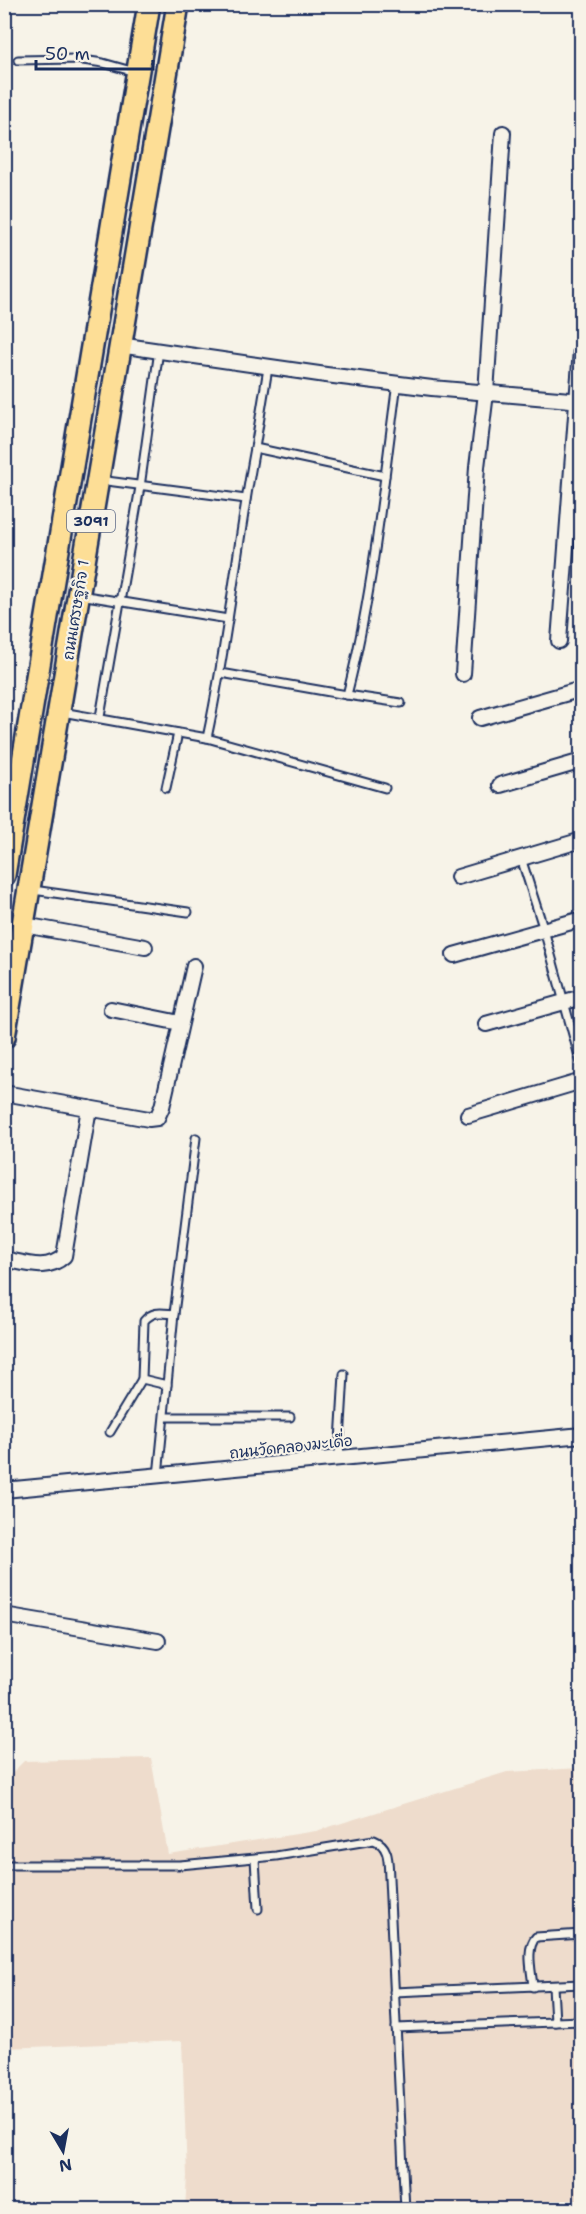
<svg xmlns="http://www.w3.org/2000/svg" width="586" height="2214" viewBox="0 0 586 2214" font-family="'Shantell Sans','Playpen Sans Thai',sans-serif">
<rect width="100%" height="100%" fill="#f7f3e8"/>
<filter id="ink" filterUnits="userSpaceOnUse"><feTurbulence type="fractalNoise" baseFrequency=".0167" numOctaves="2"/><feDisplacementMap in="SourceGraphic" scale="12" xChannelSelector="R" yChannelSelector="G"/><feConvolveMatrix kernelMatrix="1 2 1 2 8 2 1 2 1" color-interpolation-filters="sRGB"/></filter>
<g filter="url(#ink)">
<polygon fill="#eedccc" points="151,1758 168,1854 316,1831 507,1772 581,1768 581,2209 185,2209 187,2176 182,2041 5,2048 5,1780 24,1761"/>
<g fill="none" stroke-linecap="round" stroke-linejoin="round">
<g stroke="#1b2f5e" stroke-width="11">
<g id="service">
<polyline points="18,60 76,59 103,63 135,72"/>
<polyline points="268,368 255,448 385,476"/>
<polyline points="99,480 246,499"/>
<polyline points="80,595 228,619"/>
<path d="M 221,673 L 347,695 C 373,594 383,487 397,383"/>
<polyline points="347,695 401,703"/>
<path d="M 62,712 L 207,738 C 228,642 237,544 255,448"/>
<polyline points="100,717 140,487 159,350"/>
<polyline points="207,738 385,788"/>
<polyline points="166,788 178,733"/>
<polyline points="521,858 544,930 582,1067"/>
<polyline points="33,890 188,912"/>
<path d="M 167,1385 L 142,1379 L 144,1321 C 153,1310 162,1313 174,1314"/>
<polyline points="166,1417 290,1417"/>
<polyline points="110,1432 142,1379"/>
<polyline points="339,1458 344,1374"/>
<polyline points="158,1476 174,1314 196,1138"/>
<polyline points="581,1556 582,1548"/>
<polyline points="255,1859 258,1909"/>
<path d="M 4,1865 L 180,1865 L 276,1856 L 374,1840 C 390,1846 388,1862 389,1878 L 405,2210"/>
<polyline points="553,1986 555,2022"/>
<path d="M 533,1987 C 532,1972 525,1949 536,1937 L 582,1934"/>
<polyline points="394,1992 582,1984"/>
<polyline points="396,2028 582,2021"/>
</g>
</g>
<g stroke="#1b2f5e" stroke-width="18">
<g id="minor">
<polyline points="119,345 326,375 432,388 582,401"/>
<polyline points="559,641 582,336"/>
<polyline points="463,674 477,467 486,393 503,133"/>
<polyline points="480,718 582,689"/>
<polyline points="500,785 582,761"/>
<polyline points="458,877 582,840"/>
<polyline points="24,925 145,947"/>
<polyline points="454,955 582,919"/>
<polyline points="111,1009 180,1023"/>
<polyline points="486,1024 582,997"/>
<polyline points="4,1093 149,1119 157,1118 162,1107 194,966"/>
<polyline points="468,1115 582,1081"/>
<path d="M 4,1259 C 25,1263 47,1272 64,1256 L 89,1108"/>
<polyline points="4,1490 582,1435"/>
<polyline points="4,1615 158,1641"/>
</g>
</g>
<g stroke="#1b2f5e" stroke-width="26">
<g id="primary">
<polyline points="4,875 149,4"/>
<polyline points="4,1037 178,4"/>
</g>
</g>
<use href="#service" stroke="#f7f3e8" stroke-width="7"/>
<use href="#minor" stroke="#f7f3e8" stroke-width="14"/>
<use href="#primary" stroke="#fdde96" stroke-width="21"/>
</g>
</g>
<g text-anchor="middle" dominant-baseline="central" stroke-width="4.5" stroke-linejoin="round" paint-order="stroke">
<rect fill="#f7f3e8" stroke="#5d6a87" stroke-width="1.5" x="67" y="510" width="48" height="22" rx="4.5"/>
<g font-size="14" font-weight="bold" fill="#1b2f5e">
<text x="91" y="521">3091</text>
</g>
<g font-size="15" fill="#1b2f5e" stroke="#f7f3e8">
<text transform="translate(76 610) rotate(-81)">ถนนเศรษฐกิจ 1</text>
<text transform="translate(291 1447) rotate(-6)">ถนนวัดคลองมะเดื่อ</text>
</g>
</g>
<rect width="586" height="2214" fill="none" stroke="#f7f3e8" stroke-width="24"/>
<rect x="12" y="12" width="562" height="2190" fill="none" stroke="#1b2f5e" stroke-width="2" filter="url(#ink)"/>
<g transform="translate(63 2151) rotate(170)" stroke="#f7f3e8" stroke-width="4.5" paint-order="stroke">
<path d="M0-4.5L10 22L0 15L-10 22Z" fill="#1b2f5e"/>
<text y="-9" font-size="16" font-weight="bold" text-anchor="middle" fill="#1b2f5e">N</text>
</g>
<path d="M36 60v9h117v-9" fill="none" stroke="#1b2f5e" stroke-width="3"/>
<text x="45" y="60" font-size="18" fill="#1b2f5e" stroke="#f7f3e8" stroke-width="4.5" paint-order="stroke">50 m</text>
</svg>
